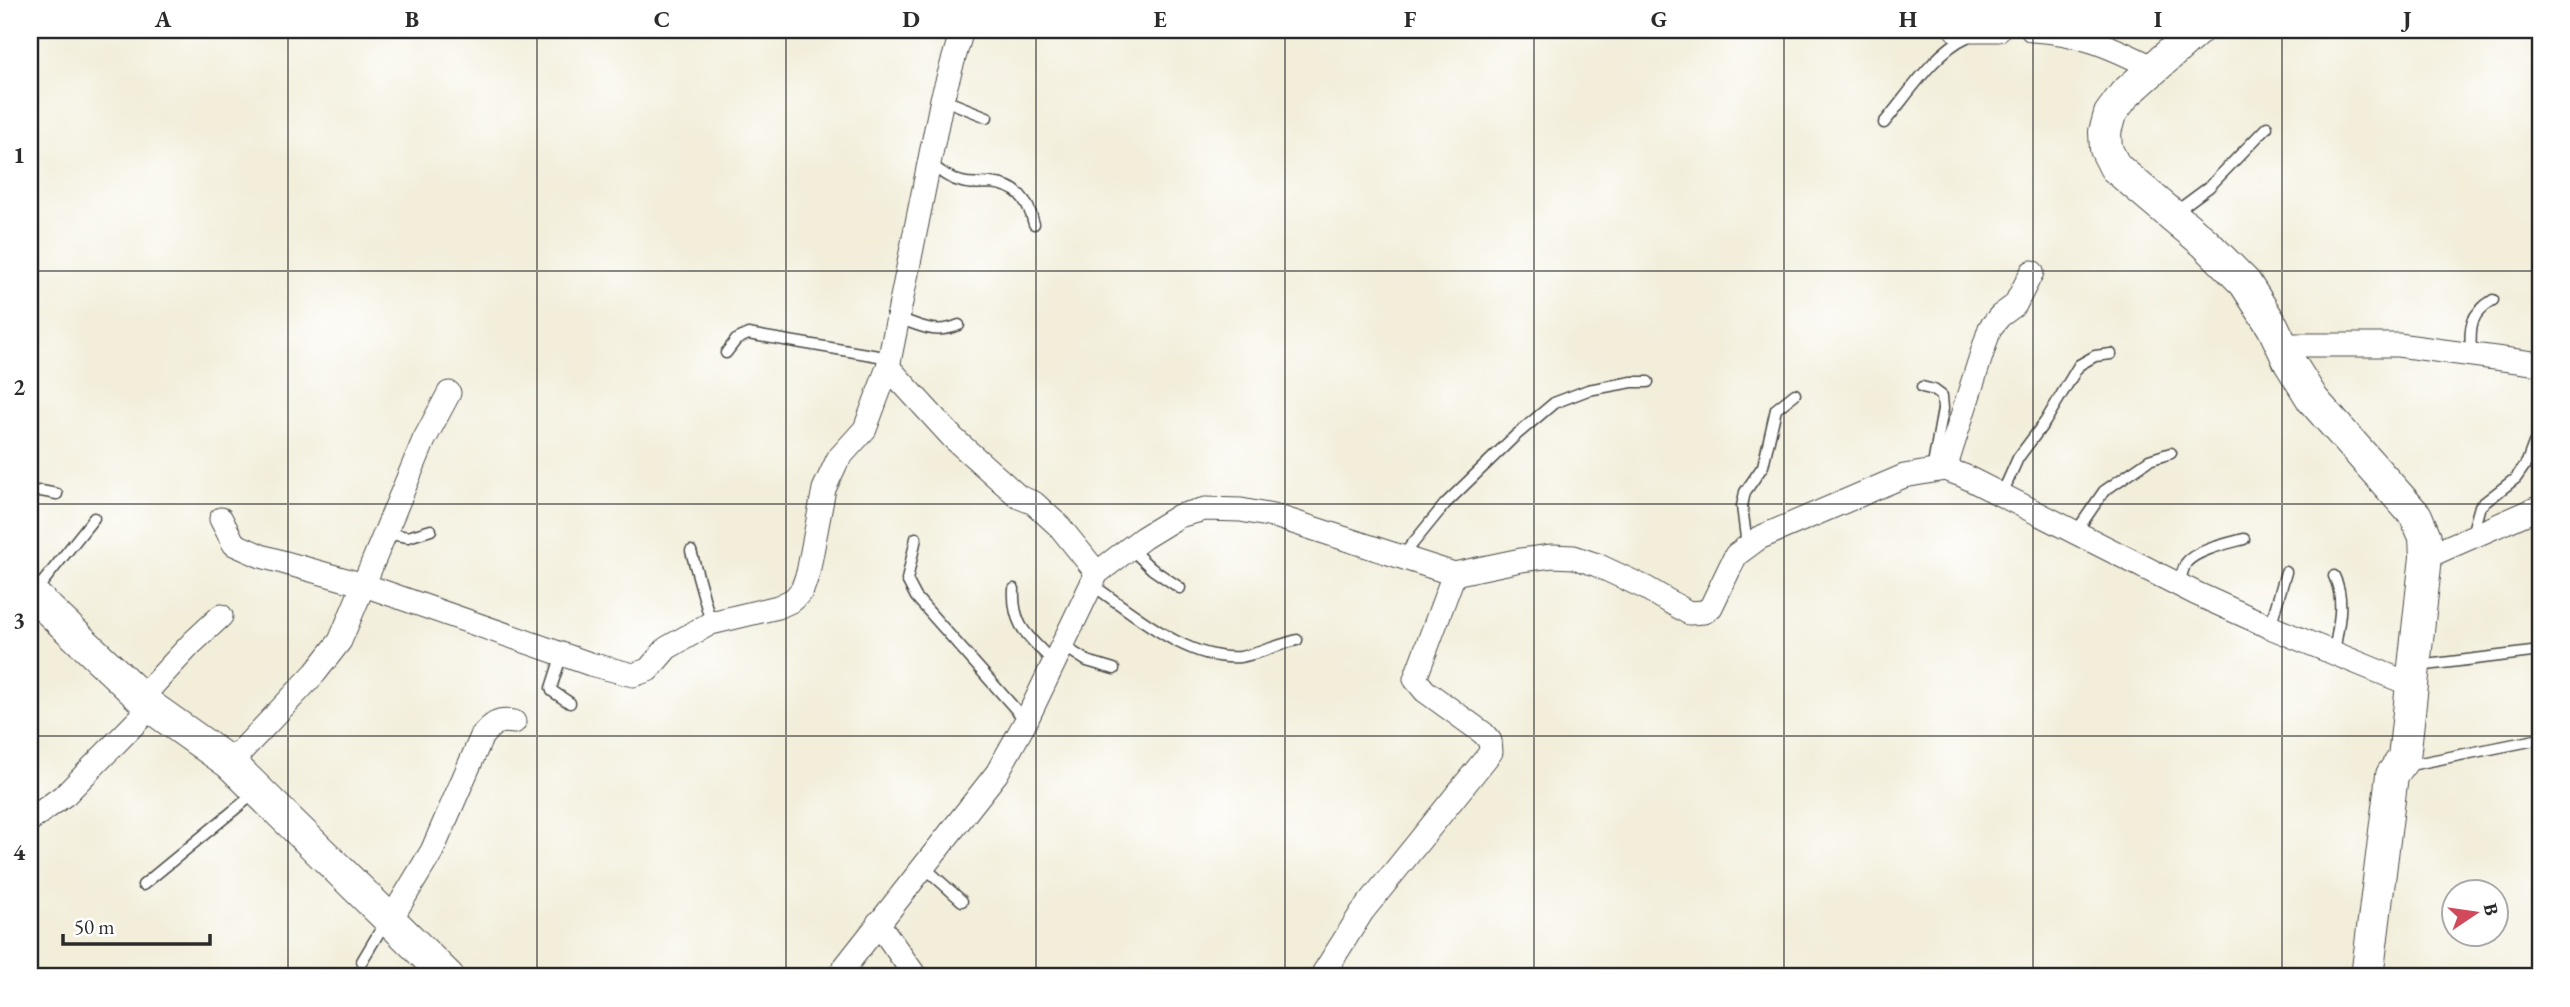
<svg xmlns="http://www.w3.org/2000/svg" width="2570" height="1007" viewBox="0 0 2570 1007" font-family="'EB Garamond',serif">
<rect width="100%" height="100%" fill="#fff"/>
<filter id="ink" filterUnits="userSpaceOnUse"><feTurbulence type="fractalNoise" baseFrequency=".0143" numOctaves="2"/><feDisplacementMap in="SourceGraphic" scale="14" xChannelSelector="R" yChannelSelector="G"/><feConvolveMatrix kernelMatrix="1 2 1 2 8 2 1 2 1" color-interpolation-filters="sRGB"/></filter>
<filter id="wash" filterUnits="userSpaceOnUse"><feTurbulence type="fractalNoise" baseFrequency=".00686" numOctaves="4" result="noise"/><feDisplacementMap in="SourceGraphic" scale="28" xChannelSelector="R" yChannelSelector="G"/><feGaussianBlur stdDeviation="1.57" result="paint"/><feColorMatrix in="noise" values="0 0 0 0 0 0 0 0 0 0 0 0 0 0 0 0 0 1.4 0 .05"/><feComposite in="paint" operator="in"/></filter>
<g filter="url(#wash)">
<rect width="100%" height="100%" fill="#f2eeda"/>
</g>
<g filter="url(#ink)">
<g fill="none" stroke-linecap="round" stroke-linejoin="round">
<g stroke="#494845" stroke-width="13">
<g id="lane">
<polyline points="942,99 987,117"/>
<path d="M 1884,123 C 1907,96 1935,51 1967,37"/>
<path d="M 929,163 C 940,171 949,179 962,182 C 972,185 981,183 990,183 C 1018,185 1028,200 1034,224"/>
<polyline points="2174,213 2209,187 2267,127"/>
<path d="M 898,318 C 921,326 935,335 959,325"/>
<polyline points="726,353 736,340 748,334 890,358"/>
<path d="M 2471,355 C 2470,328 2468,315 2493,300"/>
<polyline points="1922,387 1934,390 1942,396 1943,409 1932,471"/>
<polyline points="30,492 41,491 57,494"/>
<polyline points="2002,494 2018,458 2045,422 2079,365 2095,356 2111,354"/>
<polyline points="2076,532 2104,491 2149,460 2171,453"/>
<polyline points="385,533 408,537 431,530"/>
<polyline points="2472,534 2480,506 2516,478 2527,462 2534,443"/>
<polyline points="916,538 907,580 916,597 1026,721"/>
<polyline points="1747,546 1742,506 1745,492 1763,466 1776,409 1795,394"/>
<polyline points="1130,548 1152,569 1180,588"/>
<polyline points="691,551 711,623"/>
<polyline points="1401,558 1445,504 1515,436 1554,403 1588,390 1632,382 1648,382"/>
<path d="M 2334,576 C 2346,600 2338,627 2334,652"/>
<path d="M 1091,584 C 1134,613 1186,661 1240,657 C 1255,655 1280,644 1297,640"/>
<path d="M 2179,584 C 2181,578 2183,568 2186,563 C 2196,550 2229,543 2244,539"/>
<path d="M 1014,589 C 1012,628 1030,637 1054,663"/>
<polyline points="35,592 94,518"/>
<polyline points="2270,627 2286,572"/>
<polyline points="1062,645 1087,661 1114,669"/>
<polyline points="562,654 551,688 552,691 570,703"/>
<polyline points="2418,666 2540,651"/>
<polyline points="2405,766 2540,739"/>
<polyline points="922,865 962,901"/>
<polyline points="143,885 256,792"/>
<polyline points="362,961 387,919"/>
</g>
</g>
<g stroke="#494845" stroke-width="25">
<g id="street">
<polyline points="1956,30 1998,30"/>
<path d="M 2032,30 C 2079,32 2112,47 2154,68"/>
<polyline points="2282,345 2398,345 2540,364"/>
<polyline points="888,367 953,438 1019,497 1034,503 1060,527 1097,573"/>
<polyline points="1945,469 1990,328 2000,316 2015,305 2032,272"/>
<polyline points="221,519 234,544 261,556 364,585 590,664 633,675 648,670 667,648 711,623 778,607 793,600 802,590 808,573 824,489 838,459 865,429 888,367 942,99 962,30"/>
<polyline points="2426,557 2540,507"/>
<polyline points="141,698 192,643 221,616"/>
<polyline points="230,763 315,673 340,641 424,440 449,393"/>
<polyline points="30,820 66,794 151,707"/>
<path d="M 391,919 L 432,851 L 482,736 C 492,724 498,719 514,722"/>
<polyline points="878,923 916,977"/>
<polyline points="837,977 997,773 1026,721 1097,573 1143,538 1179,516 1205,509 1241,510 1278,517 1454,574 1521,560 1552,556 1574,557 1597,565 1646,588 1689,613 1704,612 1711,607 1736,555 1759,538 1904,476 1945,469 1964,476 2195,593 2270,627 2412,685"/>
<polyline points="1321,977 1362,912 1491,752 1490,741 1483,733 1425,691 1415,679 1454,574"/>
</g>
</g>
<g stroke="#494845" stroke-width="34">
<g id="secondary">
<polyline points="2197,30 2124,95 2110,114 2105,132 2106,149 2115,167 2205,243 2245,283 2273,327 2290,363 2313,400 2416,516 2425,537 2426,557 2404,758 2392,775 2367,977"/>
<polyline points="30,592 151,707 230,763 448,977"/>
</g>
</g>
<use href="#lane" stroke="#fff" stroke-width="10"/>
<use href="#street" stroke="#fff" stroke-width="23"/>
<use href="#secondary" stroke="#fff" stroke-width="32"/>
</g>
</g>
<path fill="none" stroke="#2b2b2b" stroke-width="2" stroke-opacity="0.55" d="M 288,30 L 288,977M 537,30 L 537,977M 786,30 L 786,977M 1036,30 L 1036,977M 1285,30 L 1285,977M 1534,30 L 1534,977M 1784,30 L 1784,977M 2033,30 L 2033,977M 2282,30 L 2282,977M 30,271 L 2540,271M 30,504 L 2540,504M 30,736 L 2540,736"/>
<rect width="2570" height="1007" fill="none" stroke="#fff" stroke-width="77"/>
<g transform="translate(2475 913) rotate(77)"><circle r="33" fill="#ffffff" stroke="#aaaaaa" stroke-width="2"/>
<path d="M0-5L12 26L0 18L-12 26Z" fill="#d1495b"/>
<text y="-10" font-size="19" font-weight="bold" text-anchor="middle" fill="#2b2b2b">B</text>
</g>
<path d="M63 934v10h147v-10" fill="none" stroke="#2b2b2b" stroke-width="3.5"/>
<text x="74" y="934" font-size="21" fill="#2b2b2b" stroke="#ffffff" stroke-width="5" paint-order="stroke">50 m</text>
<rect x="38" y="38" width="2494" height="930" fill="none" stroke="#2b2b2b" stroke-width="2.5"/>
<g font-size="23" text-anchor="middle" font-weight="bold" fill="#2b2b2b">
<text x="163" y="27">A</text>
<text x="412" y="27">B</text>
<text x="662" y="27">C</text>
<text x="911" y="27">D</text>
<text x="1160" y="27">E</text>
<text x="1410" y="27">F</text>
<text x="1659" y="27">G</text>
<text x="1908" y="27">H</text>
<text x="2158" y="27">I</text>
<text x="2407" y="27">J</text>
<text x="19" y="163">1</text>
<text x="19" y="395">2</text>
<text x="19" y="628">3</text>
<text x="19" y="860">4</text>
</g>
</svg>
